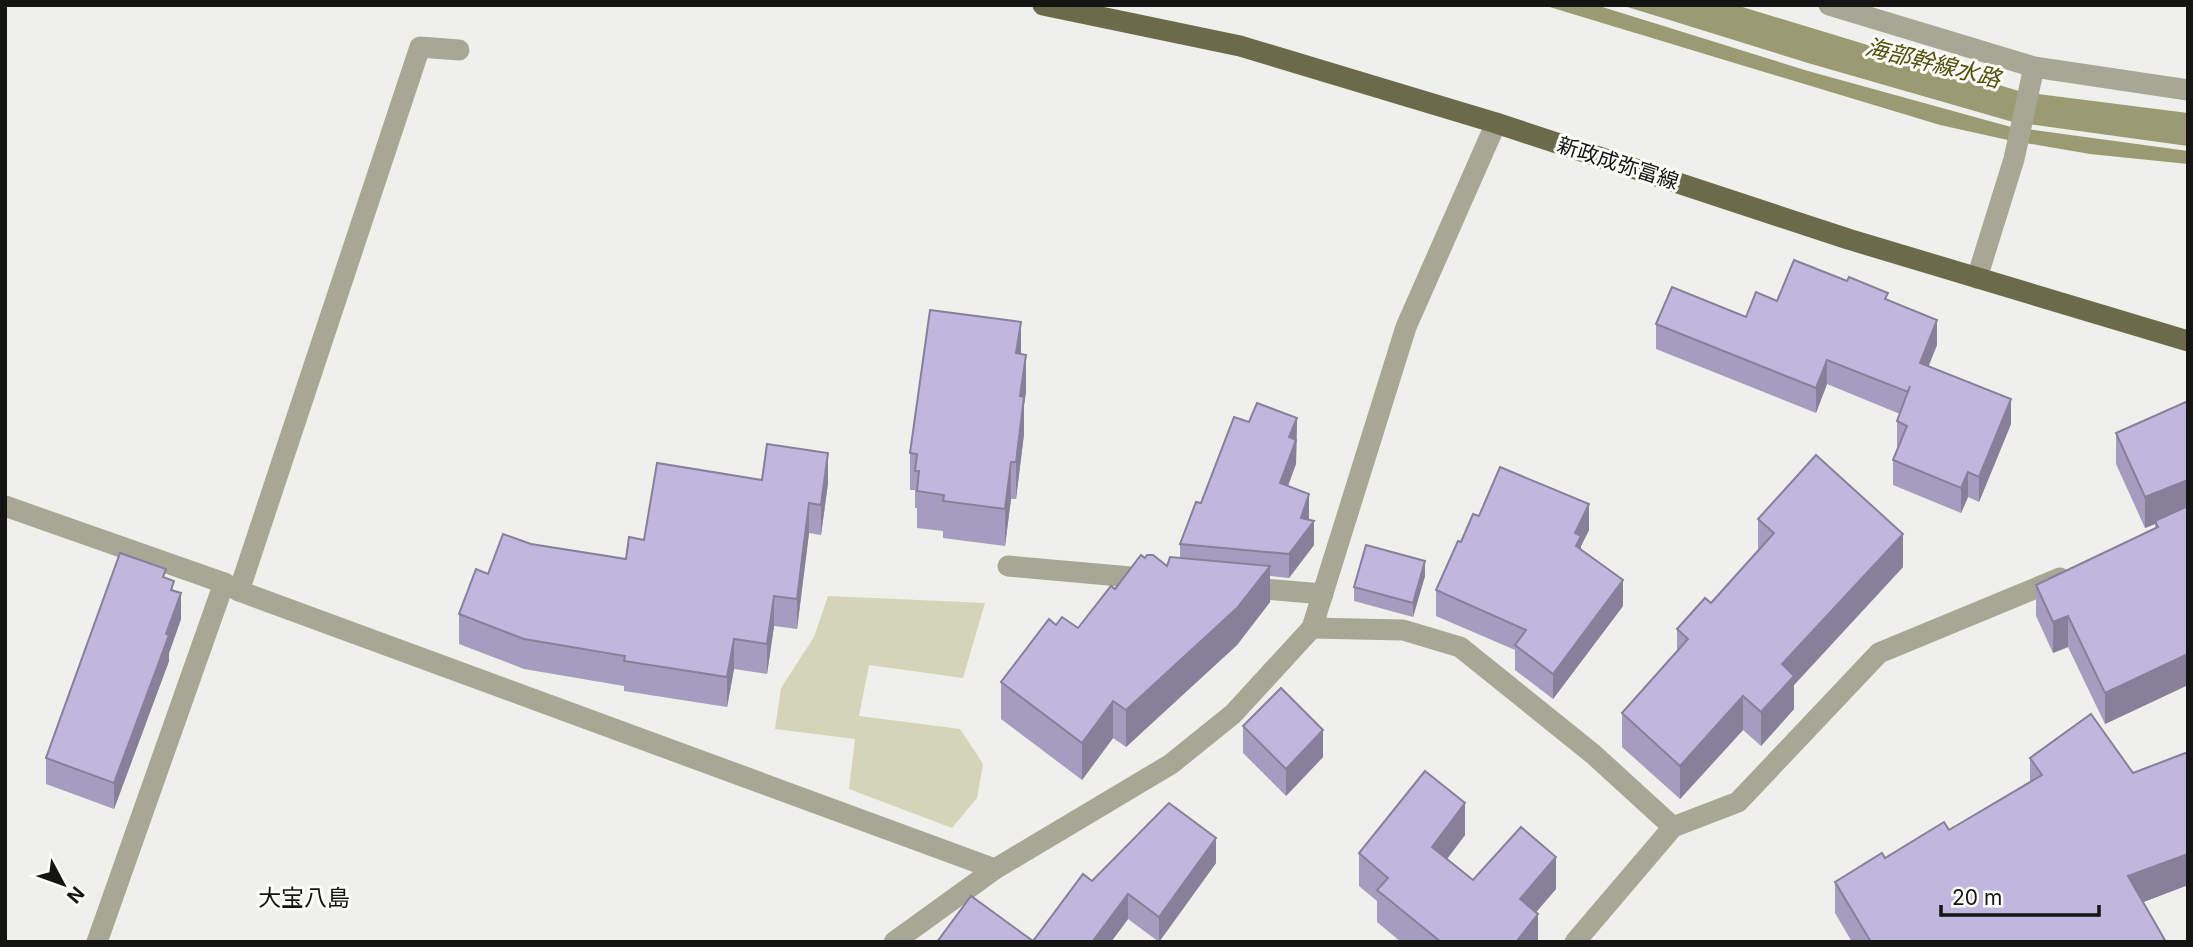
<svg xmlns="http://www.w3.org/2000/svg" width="2193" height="947" viewBox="0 0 2193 947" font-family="Inter,'Noto Sans JP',sans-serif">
<rect width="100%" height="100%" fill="#efefeb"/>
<polygon fill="#d4d4b9" points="828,596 985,603 963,678 869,665 859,716 960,729 983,764 977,798 952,828 849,789 855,739 775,729 781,688 814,637"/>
<g fill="#9a9a73">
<polygon points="1543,5 1596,5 1808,71 2011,127 2188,151 2188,164 2090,154 2008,140 1940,125"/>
<polygon points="1621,5 1736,5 2022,92 2188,113 2188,146 2013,122 1808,63"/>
</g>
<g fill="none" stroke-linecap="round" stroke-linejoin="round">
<g stroke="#a6a795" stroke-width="21">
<polyline points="1829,5 2034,67 2188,90"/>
<polyline points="1977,278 2014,159 2034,67"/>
<polyline points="5,506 224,583 239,591 995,869"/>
<polyline points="1008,566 1153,579"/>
<polyline points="1240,587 1323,594"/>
<polyline points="239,591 420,47 459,50"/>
<polyline points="1312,628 1403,630 1460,647 1593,754 1673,827"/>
<polyline points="97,942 224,583"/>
<polyline points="894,942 995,869 1171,764 1233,714 1312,628 1406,327 1496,123"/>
<polyline points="1575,942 1673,827 1738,802 1879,653 2060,578"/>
</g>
<polyline stroke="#6b6b4c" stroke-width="21" points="1043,5 1240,46 1496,123 1848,239 2188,341"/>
</g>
<g fill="#a49dbf">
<polygon points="1888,300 1937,345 1928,366 2011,424 1979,502 1968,497 1961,513 1893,485 1893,460 1899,447 1897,446 1897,421 1900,414 1827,384 1816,413 1656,349 1656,324 1746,317"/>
<polygon points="1021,354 1026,392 1024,405 1024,434 1016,499 1011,499 1005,546 943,538 943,531 917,528 917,508 915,508 915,490 910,490 910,453"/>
<polygon points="2188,401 2188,685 2105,724 2068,647 2053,653 2036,616 2036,585 2155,529 2155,524 2145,528 2116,464 2116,433"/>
<polygon points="1297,418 1296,464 1288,486 1309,518 1309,520 1314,545 1289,578 1270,576 1270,602 1237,645 1126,747 1113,738 1082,780 1001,719 1001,682 1056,625 1078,628 1145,558 1167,566 1180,558 1180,544 1201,503 1249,422"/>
<polygon points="762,480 828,483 821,535 809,533 797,629 774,626 767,674 734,669 727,707 624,691 624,686 524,669 459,644 459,614 488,574 531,544 626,559 644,540"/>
<polygon points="1479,516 1589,530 1581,546 1581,549 1623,606 1553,699 1515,670 1515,650 1436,616 1436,590"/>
<polygon points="1758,519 1903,567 1794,685 1794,709 1761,746 1743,730 1680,799 1622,747 1622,713 1677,653 1677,629 1711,603 1758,551"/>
<polygon points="1425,576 1413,617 1354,601 1354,587"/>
<polygon points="166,578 174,591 181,619 169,653 169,661 114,809 46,784 46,758"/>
<polygon points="1243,726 1323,757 1286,796 1243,753"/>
<polygon points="2188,752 2188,885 2143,902 2166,942 1852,942 1835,913 1835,882 1949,830 2030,782 2030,758 2133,773"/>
<polygon points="1465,835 1447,859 1473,880 1556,889 1536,912 1538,942 1401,942 1377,922 1377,901 1359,886 1359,853"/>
<polygon points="1216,863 1159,942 1128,919 1111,942 937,942 1033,941 1092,881"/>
</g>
<g fill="#86809b">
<polygon points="1937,320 1937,345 1920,388 1920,363"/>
<polygon points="1021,322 1021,359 1016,353"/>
<polygon points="1026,355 1026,392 1024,405 1024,434 1016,499 1016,462 1020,396"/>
<polygon points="1827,360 1827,384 1816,413 1816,388"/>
<polygon points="2011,399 2011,424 1979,502 1979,477"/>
<polygon points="1297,418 1296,464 1280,507 1280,483 1289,437"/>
<polygon points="828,453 828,483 821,535 821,505"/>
<polygon points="1011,462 1011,499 1005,546 1005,509"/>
<polygon points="1968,472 1968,497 1961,513 1961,488"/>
<polygon points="2188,480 2188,511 2155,521 2155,524 2145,528 2145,497"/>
<polygon points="1309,494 1309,518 1303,535 1314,521 1314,545 1289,578 1289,554"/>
<polygon points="809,503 809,533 797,629 797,599"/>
<polygon points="1589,504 1589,530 1581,546 1581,561 1576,571 1575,533"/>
<polygon points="1903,534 1903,567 1794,685 1794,709 1761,746 1761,712 1782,664"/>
<polygon points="1425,561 1425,576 1413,617 1413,603"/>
<polygon points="1270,566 1270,602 1237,645 1126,747 1126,710"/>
<polygon points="1623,580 1623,606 1553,699 1553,674"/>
<polygon points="181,593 181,619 169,653 169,661 114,809 114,783"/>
<polygon points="774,596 774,626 767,674 767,644"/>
<polygon points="2068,616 2068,647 2053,653 2053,622"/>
<polygon points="734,639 734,669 727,707 727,677"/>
<polygon points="2188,654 2188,685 2105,724 2105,693"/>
<polygon points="1743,696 1743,730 1680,799 1680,766"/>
<polygon points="1113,701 1113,738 1082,780 1082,743"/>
<polygon points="1323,730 1323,757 1286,796 1286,769"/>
<polygon points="1465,803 1465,835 1432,879 1432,847"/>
<polygon points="1216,838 1216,863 1159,942 1159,917"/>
<polygon points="2188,854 2188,885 2128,908 2128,876"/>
<polygon points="1556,857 1556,889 1520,931 1520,899"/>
<polygon points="1128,894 1128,919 1111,942 1092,942"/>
<polygon points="1538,914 1538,942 1516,942"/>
</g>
<g fill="#bfb7de" stroke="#86809b" stroke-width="2">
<polygon points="1794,260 1847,281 1849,277 1888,293 1885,299 1937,320 1920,363 2011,399 1979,477 1968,472 1961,488 1893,460 1907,426 1897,421 1910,386 1908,392 1827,360 1816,388 1656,324 1672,287 1746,317 1756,292 1777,301"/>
<polygon points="930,310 1021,322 1016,353 1026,355 1020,396 1024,397 1016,462 1011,462 1005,509 943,501 944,495 917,491 919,471 915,471 917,454 910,453"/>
<polygon points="2188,401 2188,480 2145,497 2116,433"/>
<polygon points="1257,403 1297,418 1289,437 1296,440 1280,483 1309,494 1301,518 1314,521 1289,554 1180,544 1196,502 1201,503 1234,417 1249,422"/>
<polygon points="767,444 828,453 821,505 809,503 797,599 774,596 767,644 734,639 727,677 624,661 625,656 524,639 459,614 476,569 488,574 503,534 531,544 626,559 629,537 644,540 657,463 762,480"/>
<polygon points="1816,455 1903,534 1782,664 1794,676 1761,712 1743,696 1680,766 1622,713 1688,639 1677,629 1705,598 1711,603 1774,533 1758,519"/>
<polygon points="1500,467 1589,504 1575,533 1581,536 1576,546 1623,580 1553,674 1515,645 1526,630 1436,590 1458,541 1461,542 1473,514 1479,516"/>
<polygon points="2188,506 2188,654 2105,693 2068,616 2053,622 2036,585 2158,527 2155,521"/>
<polygon points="1366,545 1425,561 1413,603 1354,587"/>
<polygon points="120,553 166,569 163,577 174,581 171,590 181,593 166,634 169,635 114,783 46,758"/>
<polygon points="1141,555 1145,558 1147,555 1153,555 1167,566 1170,557 1270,566 1237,608 1126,710 1113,701 1082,743 1001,682 1049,619 1056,625 1062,617 1078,628 1111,586 1115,589"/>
<polygon points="1281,688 1323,730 1286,769 1243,726"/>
<polygon points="2091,714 2133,773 2188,752 2188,854 2128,876 2166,942 1871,942 1835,882 1882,853 1885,858 1944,822 1949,830 2042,775 2030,758"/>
<polygon points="1425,771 1465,803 1432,847 1473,880 1521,827 1556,857 1520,899 1538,914 1516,942 1441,942 1377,890 1388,878 1359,853"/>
<polygon points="1169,803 1216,838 1159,917 1128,894 1092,942 937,942 971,896 1033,941 1083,874 1092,881"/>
</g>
<g text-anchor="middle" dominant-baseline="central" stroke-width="6" stroke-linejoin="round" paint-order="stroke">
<g font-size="21" fill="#141412" stroke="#fcfcf8">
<text transform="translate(1618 163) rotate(18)">新政成弥富線</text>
</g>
<g font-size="23" font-style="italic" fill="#52500d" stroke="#fcfcf8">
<text transform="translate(1933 63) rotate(14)">海部幹線水路</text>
</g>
<g font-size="23" fill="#141412" stroke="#fcfcf8">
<text x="304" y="898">大宝八島</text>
</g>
</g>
<rect width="2193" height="947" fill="none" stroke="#141412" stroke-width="14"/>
<g transform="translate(63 884) rotate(131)" stroke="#fcfcf8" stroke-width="5" paint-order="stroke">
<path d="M0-5L12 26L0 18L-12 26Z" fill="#141412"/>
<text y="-10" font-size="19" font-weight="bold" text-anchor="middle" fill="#141412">N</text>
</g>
<path d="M1941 905v10h158v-10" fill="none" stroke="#141412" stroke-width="3.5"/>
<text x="1952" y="905" font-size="21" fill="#141412" stroke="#fcfcf8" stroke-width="5" paint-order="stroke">20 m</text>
</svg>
